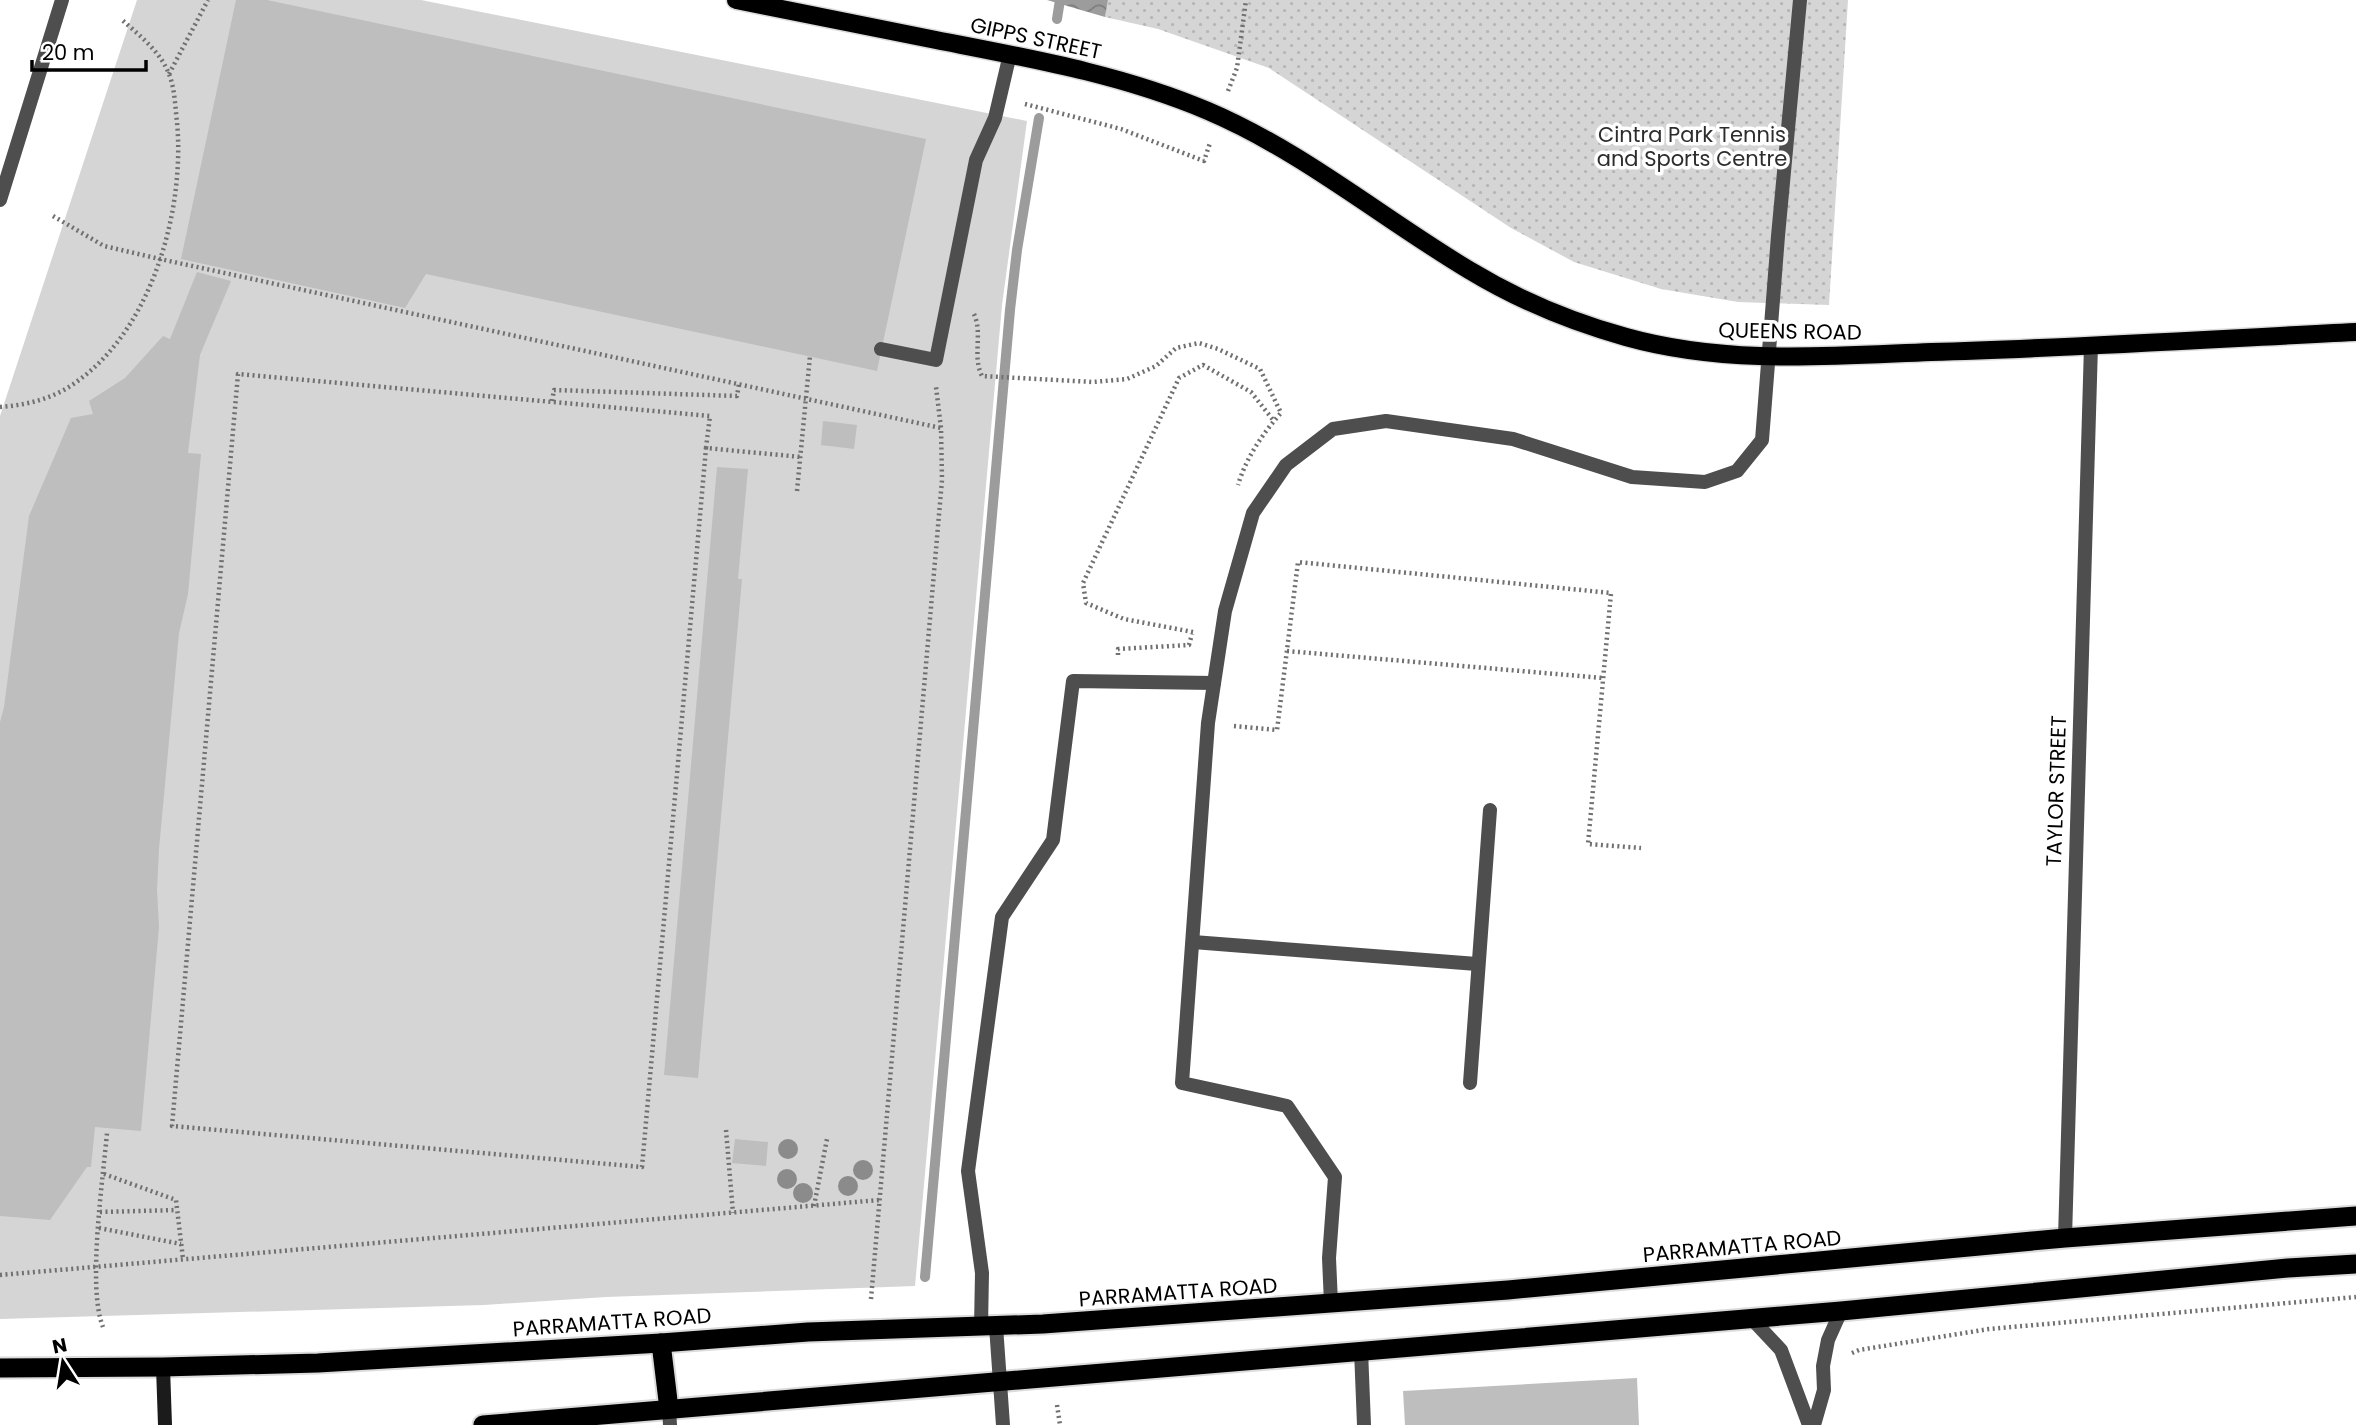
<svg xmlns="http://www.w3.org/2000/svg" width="2356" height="1425" viewBox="0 0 2356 1425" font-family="Poppins,sans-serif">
<defs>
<pattern id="grass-dots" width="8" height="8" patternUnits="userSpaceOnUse" patternTransform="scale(1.75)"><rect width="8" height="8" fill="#d5d5d5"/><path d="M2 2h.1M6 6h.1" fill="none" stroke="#b5b5b5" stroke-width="1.8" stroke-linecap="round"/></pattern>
<pattern id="water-waves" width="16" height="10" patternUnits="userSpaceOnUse" patternTransform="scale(1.75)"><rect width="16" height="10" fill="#9c9c9c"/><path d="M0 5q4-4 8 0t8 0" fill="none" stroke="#7d7d7d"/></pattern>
</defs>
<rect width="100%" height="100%" fill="#fff"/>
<polygon fill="url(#grass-dots)" points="1108,0 1848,0 1829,305 1738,302 1661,289 1574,262 1511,228 1269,68 1158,29 1105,17"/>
<polygon fill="#d5d5d5" points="137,0 421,0 1027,121 1002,305 915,1286 606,1297 484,1305 0,1319 0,416"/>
<polygon fill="url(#water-waves)" points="1047,0 1108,0 1105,17"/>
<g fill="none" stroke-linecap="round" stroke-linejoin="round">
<g stroke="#9c9c9c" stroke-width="10">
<polyline points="1057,19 1060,0"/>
<polyline points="925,1277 1010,310 1017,250 1039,118"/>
</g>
</g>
<g fill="#bebebe">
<polygon points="236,0 267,0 926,139 877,371 426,274 405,308 181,259"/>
<polygon points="197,272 231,281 200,355 188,453 201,454 188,594 179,633 159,849 157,890 159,927 141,1131 95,1127 91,1167 87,1167 50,1220 0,1216 0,722 4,707 29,516 71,418 93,414 89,401 125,378 163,336 170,339"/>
<polygon points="823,421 857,425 854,449 821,445"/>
<polygon points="717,467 748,469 738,579 742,579 698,1078 664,1075"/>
<polygon points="735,1139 768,1142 766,1166 732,1163"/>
<polygon points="1637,1378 1639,1425 1405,1425 1403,1391"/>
</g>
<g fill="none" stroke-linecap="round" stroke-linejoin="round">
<g stroke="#dbdbdb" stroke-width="21">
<path id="primary" d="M 736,0 C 803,13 870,27 936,40 C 1028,58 1121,74 1208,111 C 1302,151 1382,218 1469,270 C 1517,299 1572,322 1626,337 C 1726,365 1829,356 1931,352 C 2072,348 2214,339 2356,332"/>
</g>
<g stroke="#dbdbdb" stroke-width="23">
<g id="trunk">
<polyline points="661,1343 669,1409"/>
<polyline points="0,1368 163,1367 318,1363 661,1343 808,1332 1043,1324 1508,1290 2065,1238 2356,1216"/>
<polyline points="483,1425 1841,1311 2288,1268 2356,1264"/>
</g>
</g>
<g stroke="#707070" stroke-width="4.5" stroke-dasharray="2 3.5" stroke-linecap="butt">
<polyline points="169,74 208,0"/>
<polyline points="1228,91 1237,68 1246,0"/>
<polyline points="1025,104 1121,129 1204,161 1210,143"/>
<polyline points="53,216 104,246 160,259 941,428"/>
<path d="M 974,314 C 983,334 972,356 982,376 L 1093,382 L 1127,379 L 1156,366 L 1176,348 L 1199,343 L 1218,349 L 1260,369 L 1281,413 C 1263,433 1246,458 1238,485"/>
<polyline points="552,401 554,390 737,396 739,384"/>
<path d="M 0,407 C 28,405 56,398 79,380 C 153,326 185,209 177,122 C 175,106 175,89 169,74 C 160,51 139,35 121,19"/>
<polyline points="706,448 710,416 238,374 172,1126 642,1167 706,448 801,457"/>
<polyline points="797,491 810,356"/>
<polyline points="1193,632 1124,619 1086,603 1083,583 1179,378 1203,365 1251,392 1274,421"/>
<polyline points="1287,651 1603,678"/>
<polyline points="1118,655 1118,649 1189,645 1192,634"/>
<polyline points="1234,726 1277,730 1298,562 1611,593 1588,844 1641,848"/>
<polyline points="726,1130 733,1213"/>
<polyline points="104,1174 176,1200 183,1259"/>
<polyline points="814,1206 827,1139"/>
<polyline points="100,1212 177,1210"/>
<polyline points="99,1228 181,1244"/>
<polyline points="0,1275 879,1200"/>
<polyline points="871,1299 942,480 941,428 936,387"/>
<path d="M 103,1327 C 87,1288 103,1179 107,1133"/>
<polyline points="1852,1353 1859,1350 1989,1329 2356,1297"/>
<polyline points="1057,1405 1060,1425"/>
</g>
<g stroke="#4e4e4e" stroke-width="14">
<polyline points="881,349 936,360 976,160 995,118 1010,54"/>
<polyline points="1193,942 1477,964"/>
<polyline points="1470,1083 1490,810"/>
<polyline points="1331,1303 1329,1258 1335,1177 1287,1106 1182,1083 1208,723 1225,611 1253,513 1286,465 1333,429 1386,421 1513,439 1632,477 1705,482 1737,471 1762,440 1778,236 1800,0"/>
<polyline points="981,1327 982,1273 968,1171 1002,917 1053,840 1073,681 1214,683"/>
<polyline points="669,1409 670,1425"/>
</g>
<g stroke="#4e4e4e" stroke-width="14">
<polyline points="0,200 62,0"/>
<polyline points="2065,1238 2091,345"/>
<polyline points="1751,1318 1781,1350 1809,1425"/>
<polyline points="996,1326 1003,1425"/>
<polyline points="1361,1350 1364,1425"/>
<polyline points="1814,1425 1824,1390 1823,1366 1828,1340 1841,1311"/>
</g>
<polyline stroke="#1b1b1b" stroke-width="14" points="163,1367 165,1425"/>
<use href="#primary" stroke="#000" stroke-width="18"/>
<use href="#trunk" stroke="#000" stroke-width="19"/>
</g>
<g fill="#8b8b8b">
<circle cx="788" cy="1149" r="10"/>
<circle cx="863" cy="1170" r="10"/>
<circle cx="787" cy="1179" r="10"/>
<circle cx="848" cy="1186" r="10"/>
<circle cx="803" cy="1193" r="10"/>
</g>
<g text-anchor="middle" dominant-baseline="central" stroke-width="7" stroke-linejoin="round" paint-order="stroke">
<g font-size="21" fill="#000" stroke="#fff">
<text transform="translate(1036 38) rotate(12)">GIPPS STREET</text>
<text transform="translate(1790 331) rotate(1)">QUEENS ROAD</text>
<text transform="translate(2056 791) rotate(-88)">TAYLOR STREET</text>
<text transform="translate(1742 1246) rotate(-5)">PARRAMATTA ROAD</text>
<text transform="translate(1178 1292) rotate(-4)">PARRAMATTA ROAD</text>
<text transform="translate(612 1322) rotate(-4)">PARRAMATTA ROAD</text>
</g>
<g font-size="21" fill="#2c2c2c" stroke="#fff">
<text x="1692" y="134">Cintra Park Tennis<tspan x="1692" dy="24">and Sports Centre</tspan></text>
</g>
</g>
<g transform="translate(63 1362) rotate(348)" stroke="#ffffff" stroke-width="5" paint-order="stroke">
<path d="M0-5L12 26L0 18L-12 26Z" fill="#000000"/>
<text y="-10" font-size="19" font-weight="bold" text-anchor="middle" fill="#000000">N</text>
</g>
<path d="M32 60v10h114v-10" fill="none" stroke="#000000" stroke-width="3.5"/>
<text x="42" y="60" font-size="21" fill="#000000" stroke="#ffffff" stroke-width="5" paint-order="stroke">20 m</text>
</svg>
